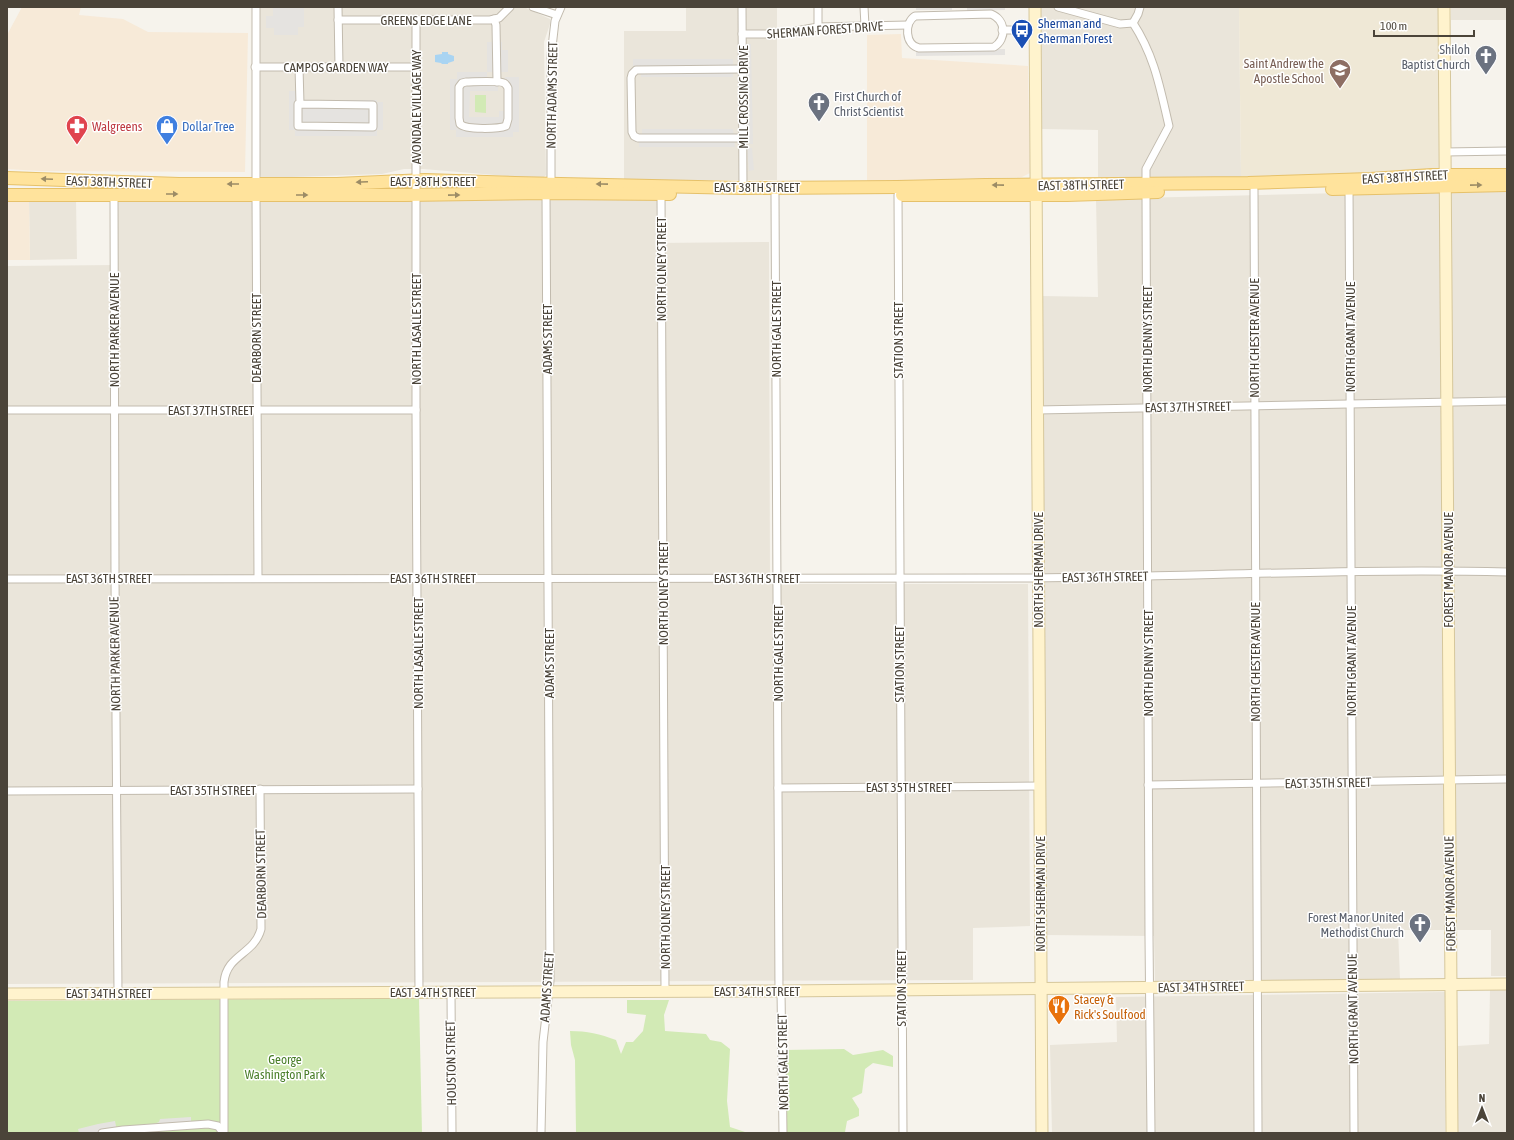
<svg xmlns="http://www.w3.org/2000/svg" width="1514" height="1140" viewBox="0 0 1514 1140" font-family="'Asap Condensed',sans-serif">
<rect width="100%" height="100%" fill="#f6f3ec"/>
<g fill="#eae5da">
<polygon points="259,7 524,7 550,19 550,24 544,42 546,175 542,179 423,169 404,169 382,174 261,178 260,174"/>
<polygon points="686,7 777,7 777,180 624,180 624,31 686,31"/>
<polygon points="1040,7 1239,7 1241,178 1098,177 1098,130 1042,129"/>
<rect x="1451" y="7" width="56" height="13"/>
<polygon points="1507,189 1507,976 1491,976 1491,930 1398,930 1400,979 1155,983 1154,936 1045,935 1042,296 1098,297 1096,199"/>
<polygon points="116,195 657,197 656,243 769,242 770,584 1028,584 1030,926 973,928 973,980 7,984 7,266 115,265"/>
<polygon points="76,200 77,259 30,260 29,201"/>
<polygon points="1507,989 1507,1133 1457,1133 1458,1046 1489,1044 1490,990"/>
<polygon points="1445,992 1445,1133 1052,1133 1050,1045 1117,1042 1116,997"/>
</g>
<g fill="#f7ead8">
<polygon points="22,7 81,7 79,15 123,19 148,32 248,33 245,172 39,171 7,169 7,35"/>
<polygon points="901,34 902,58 1028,66 1030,173 1022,177 867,181 867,35"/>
<polygon points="7,201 29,201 30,260 7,260"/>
</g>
<polygon fill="#efe8d6" points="1239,7 1440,7 1442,173 1241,178"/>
<g fill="#d2eab5">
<polygon points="475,95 486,95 486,113 475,112"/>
<polygon points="419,998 422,1133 7,1133 7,1001"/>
<path d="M 627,1000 L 669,1000 L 664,1015 L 665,1031 L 706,1034 L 710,1040 L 721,1042 L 730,1049 L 727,1101 L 730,1127 L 748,1133 L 576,1133 L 575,1060 L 571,1045 L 570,1031 C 587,1031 600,1034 616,1040 L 621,1054 L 626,1042 L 633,1042 L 643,1031 L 646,1015 L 627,1013 Z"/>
<polygon points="844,1049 853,1055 883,1050 893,1056 893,1067 873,1063 865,1069 862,1093 852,1098 859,1109 859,1116 847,1121 845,1132 857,1133 786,1133 784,1050"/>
</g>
<g fill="#e5e3e0">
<polygon points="273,7 304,7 304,27 298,27 298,35 274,35 274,28 266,28 266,16 273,16"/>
<rect x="916" y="7" width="36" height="3"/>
<polygon points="967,7 1005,7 1005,10 967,11"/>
<polygon points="487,42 502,42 502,50 508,50 508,72 487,72 487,85 498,85 498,91 470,91 469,117 499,117 499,111 506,111 505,77 519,77 519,132 513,132 513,137 456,137 456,130 450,130 450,79 457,79 457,72 487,72"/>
<polygon points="746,44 751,44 753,144 748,144"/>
<polygon points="1005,49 1005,55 916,56 916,50"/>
<polygon points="633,59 733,59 733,77 641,77 641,71 633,71"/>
<polygon points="289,91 303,91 304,100 377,100 377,102 383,102 383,130 377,130 377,136 295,136 295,130 289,130"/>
<polygon points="642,129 733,129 735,147 639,147 639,134 642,134"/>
<polygon points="747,148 752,148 754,170 749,171"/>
<polygon points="191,1117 191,1121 194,1123 151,1125 159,1122 160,1119"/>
<polygon points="115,1121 117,1131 102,1133 79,1133 78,1129 98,1124"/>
</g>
<polygon fill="#a9d4f2" points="442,52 448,52 448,54 454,56 454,61 448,63 448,64 442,64 441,63 435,62 435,55 442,54"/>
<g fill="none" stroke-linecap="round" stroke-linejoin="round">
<g stroke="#c2bbae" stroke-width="9">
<g id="street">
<polyline points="338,7 339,67"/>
<polyline points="533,7 557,15"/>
<polyline points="742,7 743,188"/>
<polyline points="818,7 818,27"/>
<polyline points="864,7 865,26"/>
<polyline points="1058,7 1120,24 1133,23"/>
<path d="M 991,14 C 1006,20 1007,39 994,47 L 919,48 C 905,45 904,23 915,16 Z"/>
<polyline points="494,19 496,25 497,82"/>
<polyline points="338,20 490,20 499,18 510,7"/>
<polyline points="416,20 416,410 419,992"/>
<path d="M 1133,23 C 1155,57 1160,88 1169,126 L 1146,169 L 1146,184"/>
<polyline points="1133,23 1138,14 1140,7"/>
<polyline points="1002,30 1035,30"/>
<polyline points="742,34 779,34 818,27 908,25"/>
<polyline points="255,67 416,67"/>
<polyline points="299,67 300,104 298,104 298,126 373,127 373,105 300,104"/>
<polyline points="742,69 636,70 632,74 631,78 632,132 634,136 638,138 743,138"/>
<path d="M 466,82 C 473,82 499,80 504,83 C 506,84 507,86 508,88 L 508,119 L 506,126 C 498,129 466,130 460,124 L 459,118 L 459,87 L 462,83 Z"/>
<polyline points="1445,152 1507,151"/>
<polyline points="551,183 551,56 555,21 561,7"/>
<polyline points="256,184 256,7"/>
<polyline points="1349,188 1354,1133"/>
<polyline points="1254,190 1258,1133"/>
<polyline points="1146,192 1149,937 1151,1133"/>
<polyline points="114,194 115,578 118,993"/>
<polyline points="661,194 665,991"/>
<polyline points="256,195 258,578"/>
<polyline points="775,195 779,991"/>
<polyline points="898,195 903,1133"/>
<polyline points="7,410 416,410"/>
<polyline points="1037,410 1507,401"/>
<path d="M 7,579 C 349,578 690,579 1032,578 C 1190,577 1349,568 1507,572"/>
<polyline points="1148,785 1507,779"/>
<polyline points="778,788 1039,786"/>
<polyline points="7,791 418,789"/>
<polyline points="781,991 783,1133"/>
<polyline points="451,992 452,1133"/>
<polyline points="102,1133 123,1130 208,1124 218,1126 223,1133"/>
<path d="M 224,1133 L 224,982 C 227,954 254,955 261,929 L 260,789"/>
<polyline points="541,1133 543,1042 550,981 546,193"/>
</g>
</g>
<g stroke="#d6c79b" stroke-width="13">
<g id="secondary">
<polyline points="1035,7 1042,1133"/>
<polyline points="1444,7 1452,1133"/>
<polyline points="7,994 781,991 1507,984"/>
</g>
</g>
<g stroke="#e6c16a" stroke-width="14">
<g id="primary">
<polyline points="7,178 179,184 337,184 425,180 515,183 743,188 897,187 985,185 1248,183 1370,179 1432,175 1507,175"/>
<polyline points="1332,189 1507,185"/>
<polyline points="7,195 405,195 546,193 670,194"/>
<polyline points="902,195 1067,195 1158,192"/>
</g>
</g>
<use href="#street" stroke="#fff" stroke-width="7"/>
<use href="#secondary" stroke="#fff3cd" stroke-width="11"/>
<use href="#primary" stroke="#ffe39c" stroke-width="12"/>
</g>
<defs><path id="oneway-solid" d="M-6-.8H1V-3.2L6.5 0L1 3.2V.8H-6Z"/></defs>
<g fill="#9c8c66">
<use href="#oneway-solid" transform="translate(47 179) rotate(-177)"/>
<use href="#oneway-solid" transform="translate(362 182) rotate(177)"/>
<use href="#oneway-solid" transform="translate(233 184) rotate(-180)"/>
<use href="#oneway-solid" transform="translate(602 184) rotate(-179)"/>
<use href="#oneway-solid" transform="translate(998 185) rotate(-179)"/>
<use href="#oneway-solid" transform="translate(1476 185) rotate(-1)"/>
<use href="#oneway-solid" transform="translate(172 194)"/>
<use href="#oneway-solid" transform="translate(302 195)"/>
<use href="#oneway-solid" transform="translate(454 195) rotate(-1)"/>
</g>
<defs>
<g id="bus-pin" transform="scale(1.15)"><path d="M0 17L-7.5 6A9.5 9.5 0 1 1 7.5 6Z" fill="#1a4fb4" stroke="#fff"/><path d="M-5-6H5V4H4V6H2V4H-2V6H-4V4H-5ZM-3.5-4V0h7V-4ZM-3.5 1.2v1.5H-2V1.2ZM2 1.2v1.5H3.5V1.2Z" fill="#fff"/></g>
<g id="church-pin" transform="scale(1.15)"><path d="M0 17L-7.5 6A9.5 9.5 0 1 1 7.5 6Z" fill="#6b7280" stroke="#fff"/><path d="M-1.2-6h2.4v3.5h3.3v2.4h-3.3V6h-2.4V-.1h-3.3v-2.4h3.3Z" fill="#fff"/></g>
<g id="school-pin" transform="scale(1.15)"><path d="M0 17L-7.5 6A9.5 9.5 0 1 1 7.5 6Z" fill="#8d6e63" stroke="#fff"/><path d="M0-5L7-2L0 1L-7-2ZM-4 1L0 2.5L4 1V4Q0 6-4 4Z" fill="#fff"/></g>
<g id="pharmacy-pin" transform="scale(1.15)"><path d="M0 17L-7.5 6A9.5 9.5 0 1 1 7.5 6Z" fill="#e0444e" stroke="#fff"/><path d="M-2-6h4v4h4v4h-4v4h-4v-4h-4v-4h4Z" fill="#fff"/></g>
<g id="shop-pin" transform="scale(1.15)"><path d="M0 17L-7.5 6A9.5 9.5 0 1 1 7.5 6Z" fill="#3f7fe0" stroke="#fff"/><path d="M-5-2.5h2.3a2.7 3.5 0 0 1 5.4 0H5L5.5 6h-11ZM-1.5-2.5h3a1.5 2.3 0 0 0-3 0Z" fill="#fff"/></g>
<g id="restaurant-pin" transform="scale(1.15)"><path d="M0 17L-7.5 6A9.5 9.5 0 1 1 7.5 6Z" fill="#e8710a" stroke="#fff"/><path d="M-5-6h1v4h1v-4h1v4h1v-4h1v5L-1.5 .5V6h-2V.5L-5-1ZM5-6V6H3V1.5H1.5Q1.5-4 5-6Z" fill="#fff"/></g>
</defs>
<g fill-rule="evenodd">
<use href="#bus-pin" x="1022" y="30"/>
<use href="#church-pin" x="1486" y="56"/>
<use href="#school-pin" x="1340" y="70"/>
<use href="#church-pin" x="819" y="103"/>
<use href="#pharmacy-pin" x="77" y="126"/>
<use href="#shop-pin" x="167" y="126"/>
<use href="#church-pin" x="1420" y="924"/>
<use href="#restaurant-pin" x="1059" y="1006"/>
</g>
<g text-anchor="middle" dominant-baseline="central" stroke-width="3" stroke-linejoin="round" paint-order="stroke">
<g font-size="13" fill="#4b4439" stroke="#fff">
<text x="426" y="20">GREENS EDGE LANE</text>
<text transform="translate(825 30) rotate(-4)">SHERMAN FOREST DRIVE</text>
<text x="336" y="67">CAMPOS GARDEN WAY</text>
<text transform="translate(552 95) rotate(-89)">NORTH ADAMS STREET</text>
<text transform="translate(743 97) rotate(-90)">MILL CROSSING DRIVE</text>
<text transform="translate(416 107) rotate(-90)">AVONDALE VILLAGE WAY</text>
<text transform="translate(1405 177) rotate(-3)">EAST 38TH STREET</text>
<text x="433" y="181">EAST 38TH STREET</text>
<text transform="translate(109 182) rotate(2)">EAST 38TH STREET</text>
<text transform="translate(1081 185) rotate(-1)">EAST 38TH STREET</text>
<text x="757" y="187">EAST 38TH STREET</text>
<text transform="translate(661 269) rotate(-90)">NORTH OLNEY STREET</text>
<text transform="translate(416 329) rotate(-90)">NORTH LASALLE STREET</text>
<text transform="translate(776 329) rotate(-90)">NORTH GALE STREET</text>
<text transform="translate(114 330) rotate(-90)">NORTH PARKER AVENUE</text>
<text transform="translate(1350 337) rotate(-90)">NORTH GRANT AVENUE</text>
<text transform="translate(256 338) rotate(-90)">DEARBORN STREET</text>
<text transform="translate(1254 338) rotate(-90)">NORTH CHESTER AVENUE</text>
<text transform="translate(547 339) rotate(-90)">ADAMS STREET</text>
<text transform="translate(1147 339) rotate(-90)">NORTH DENNY STREET</text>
<text transform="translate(898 340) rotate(-90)">STATION STREET</text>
<text transform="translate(1188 407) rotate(-1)">EAST 37TH STREET</text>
<text x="211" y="410">EAST 37TH STREET</text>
<text transform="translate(1038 570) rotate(-90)">NORTH SHERMAN DRIVE</text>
<text transform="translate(1448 570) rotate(-90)">FOREST MANOR AVENUE</text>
<text transform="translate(1105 577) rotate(-1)">EAST 36TH STREET</text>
<text x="109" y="578">EAST 36TH STREET</text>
<text x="433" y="578">EAST 36TH STREET</text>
<text x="757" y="578">EAST 36TH STREET</text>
<text transform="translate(663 593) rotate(-90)">NORTH OLNEY STREET</text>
<text transform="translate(418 653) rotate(-90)">NORTH LASALLE STREET</text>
<text transform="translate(778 653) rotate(-90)">NORTH GALE STREET</text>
<text transform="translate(115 654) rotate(-91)">NORTH PARKER AVENUE</text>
<text transform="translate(1351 661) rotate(-90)">NORTH GRANT AVENUE</text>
<text transform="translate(1255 662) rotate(-90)">NORTH CHESTER AVENUE</text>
<text transform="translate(549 663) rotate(-90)">ADAMS STREET</text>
<text transform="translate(1148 663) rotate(-90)">NORTH DENNY STREET</text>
<text transform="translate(899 664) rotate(-90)">STATION STREET</text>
<text transform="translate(1328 783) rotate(-1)">EAST 35TH STREET</text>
<text x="909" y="787">EAST 35TH STREET</text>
<text x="213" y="790">EAST 35TH STREET</text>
<text transform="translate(261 874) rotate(-91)">DEARBORN STREET</text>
<text transform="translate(1040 894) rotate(-90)">NORTH SHERMAN DRIVE</text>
<text transform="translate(1450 894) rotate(-91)">FOREST MANOR AVENUE</text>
<text transform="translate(665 917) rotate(-90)">NORTH OLNEY STREET</text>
<text transform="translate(547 987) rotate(-86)">ADAMS STREET</text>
<text transform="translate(1201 987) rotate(-1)">EAST 34TH STREET</text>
<text transform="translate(901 988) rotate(-90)">STATION STREET</text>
<text x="757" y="991">EAST 34TH STREET</text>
<text x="433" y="992">EAST 34TH STREET</text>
<text x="109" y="993">EAST 34TH STREET</text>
<text transform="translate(1353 1009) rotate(-91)">NORTH GRANT AVENUE</text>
<text transform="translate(783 1062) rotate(-91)">NORTH GALE STREET</text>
<text transform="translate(451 1063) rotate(-91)">HOUSTON STREET</text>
</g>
<g font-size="13" fill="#164399" stroke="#fff" text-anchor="start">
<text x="1038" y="23">Sherman and<tspan x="1038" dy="15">Sherman Forest</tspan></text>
</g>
<g font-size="13" fill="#5b616d" stroke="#fff" text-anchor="end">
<text x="1470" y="49">Shiloh<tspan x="1470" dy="15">Baptist Church</tspan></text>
<text x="834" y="96" text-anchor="start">First Church of<tspan x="834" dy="15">Christ Scientist</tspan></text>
<text x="1404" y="917">Forest Manor United<tspan x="1404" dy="15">Methodist Church</tspan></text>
</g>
<g font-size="13" fill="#785e54" stroke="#fff" text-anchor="end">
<text x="1324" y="63">Saint Andrew the<tspan x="1324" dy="15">Apostle School</tspan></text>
</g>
<g font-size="13" fill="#be3a42" stroke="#fff" text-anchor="start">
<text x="92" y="126">Walgreens</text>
</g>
<g font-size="13" fill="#366cbe" stroke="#fff" text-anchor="start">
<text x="182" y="126">Dollar Tree</text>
</g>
<g font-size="13" fill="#c56008" stroke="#fff" text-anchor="start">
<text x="1074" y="999">Stacey &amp;<tspan x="1074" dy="15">Rick's Soulfood</tspan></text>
</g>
<g font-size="13" fill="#4a7f2a" stroke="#fff">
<text x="285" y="1059">George<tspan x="285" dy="15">Washington Park</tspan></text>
</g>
</g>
<rect width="1514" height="1140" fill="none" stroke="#4b4439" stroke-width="16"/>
<g transform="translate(1482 1108)" stroke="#ffffff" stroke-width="3" paint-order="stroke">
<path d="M0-3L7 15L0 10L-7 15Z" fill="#4b4439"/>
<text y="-6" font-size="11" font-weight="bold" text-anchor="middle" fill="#4b4439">N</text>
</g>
<path d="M1374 30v6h100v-6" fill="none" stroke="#4b4439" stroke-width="2"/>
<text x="1380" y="30" font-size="12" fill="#4b4439" stroke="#ffffff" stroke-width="3" paint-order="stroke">100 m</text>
</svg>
